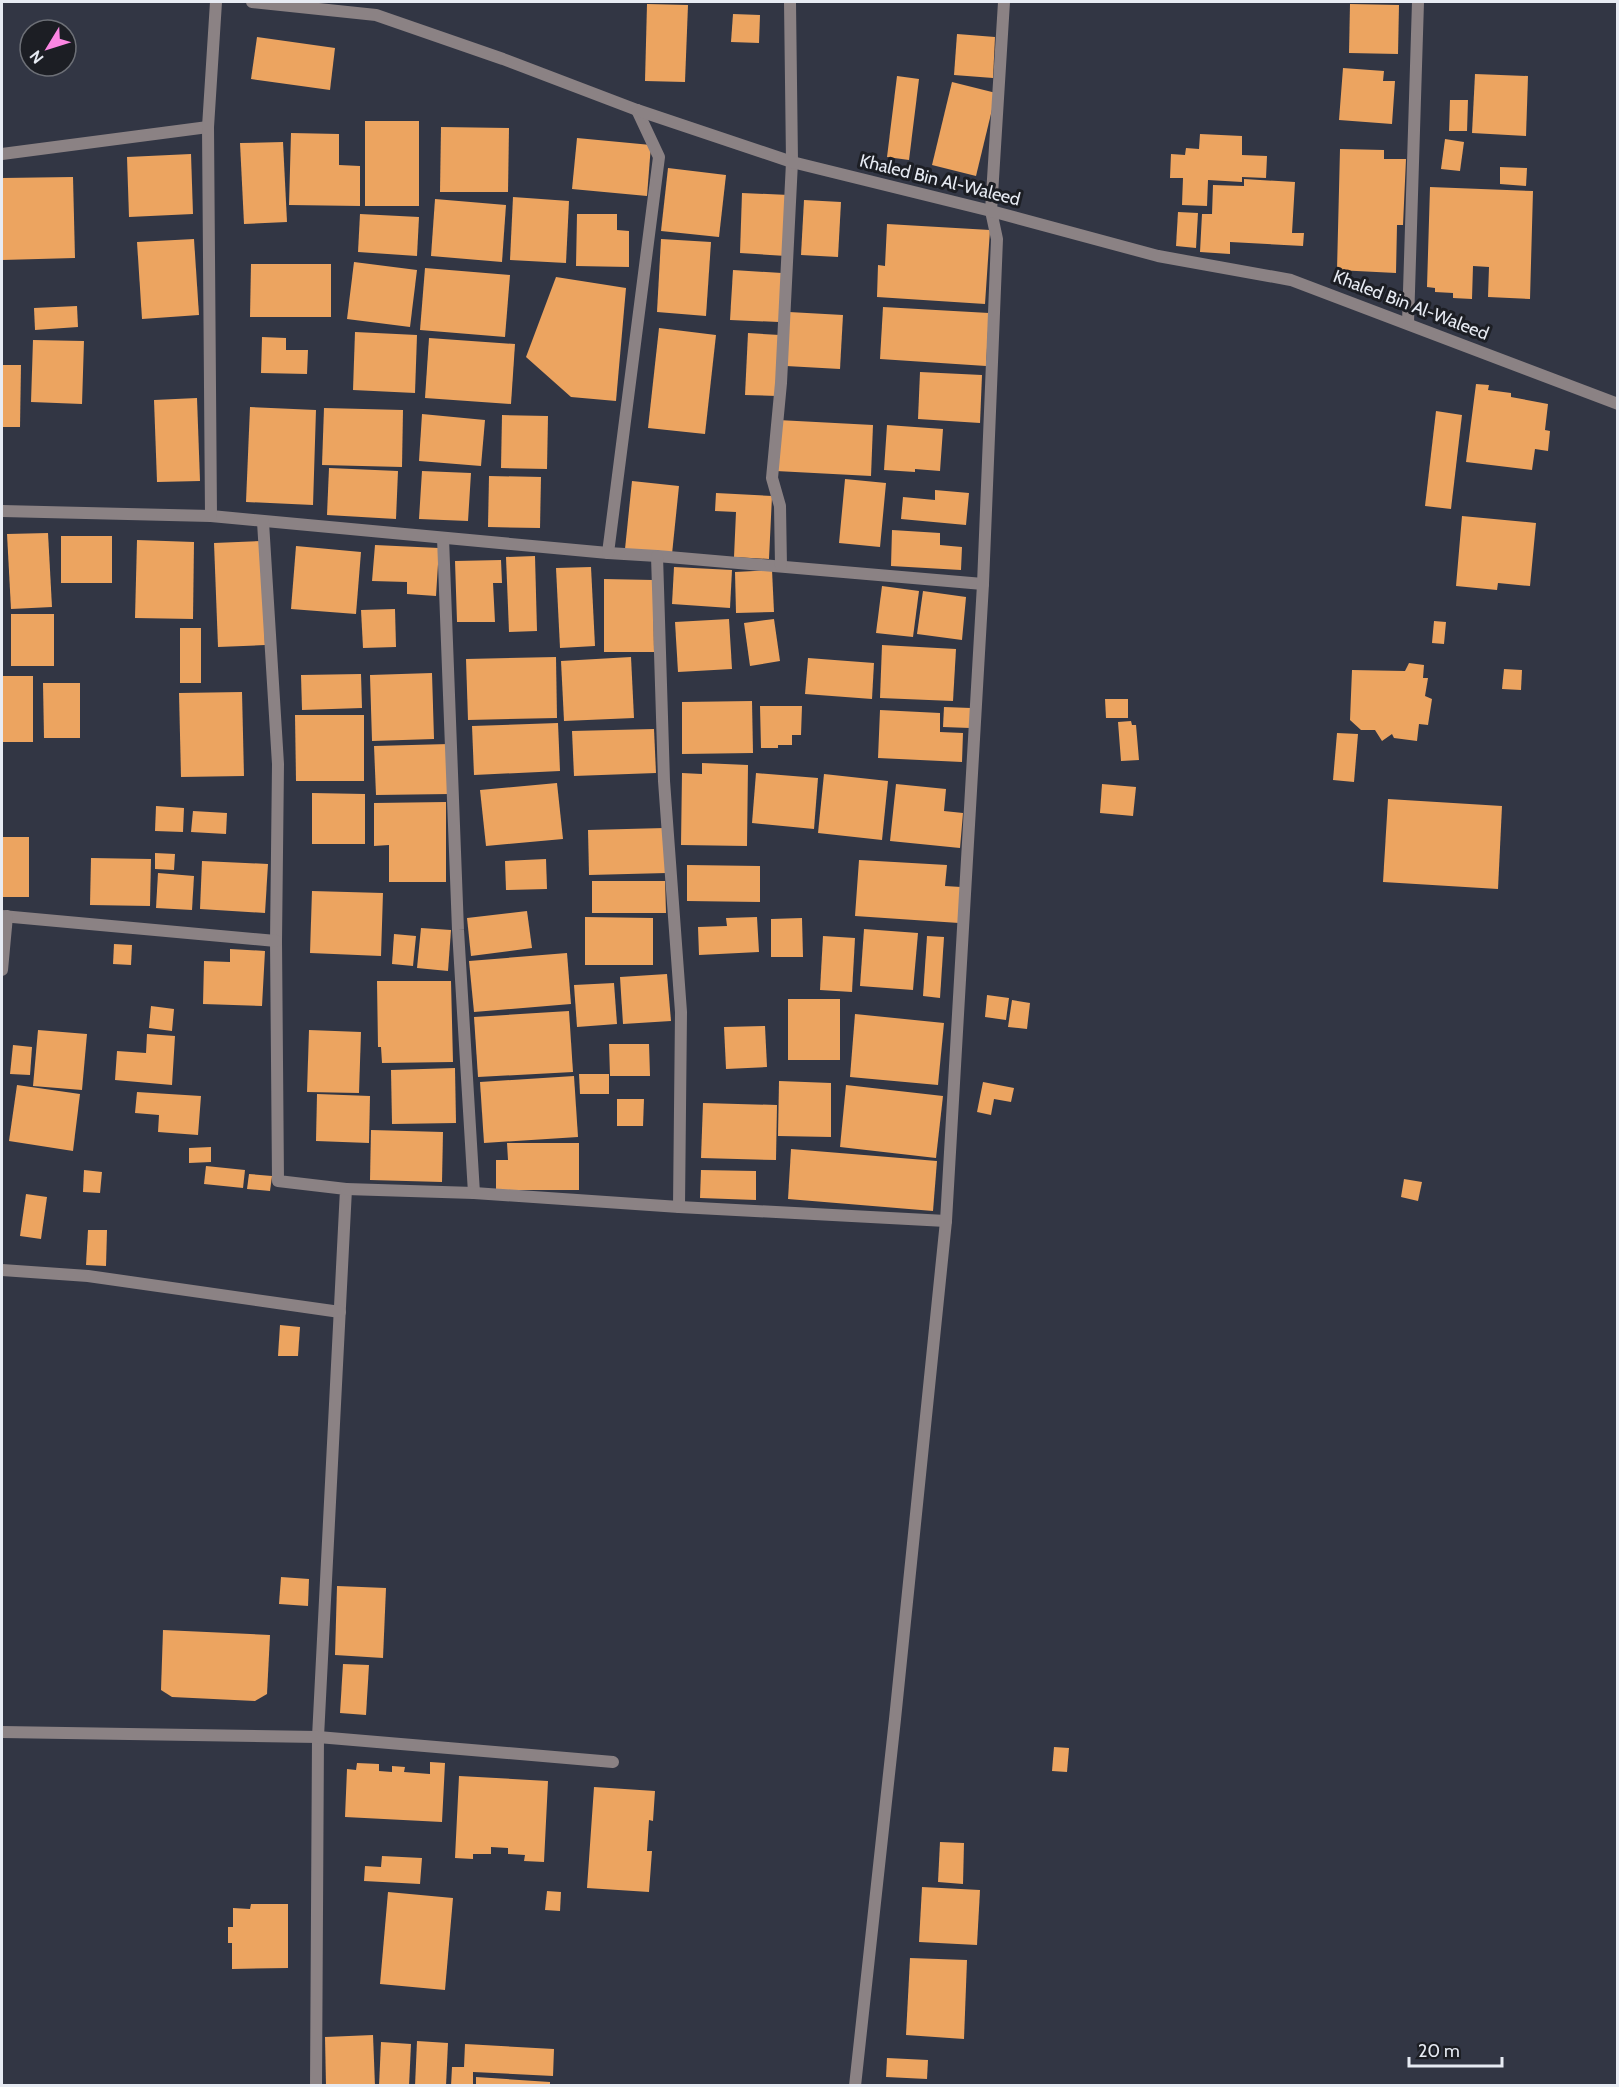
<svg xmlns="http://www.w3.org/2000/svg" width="1619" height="2087" viewBox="0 0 1619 2087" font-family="Cabin,sans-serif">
<rect width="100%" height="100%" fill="#323644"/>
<g fill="#eca460">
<polygon points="647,4 688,5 685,82 645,81"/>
<polygon points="1350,4 1399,5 1398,54 1349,53"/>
<polygon points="733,14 760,15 759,43 731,42"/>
<polygon points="957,34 995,37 993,78 954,75"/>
<polygon points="257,37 335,48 330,90 251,79"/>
<polygon points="1343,68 1384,71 1383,81 1395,81 1392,124 1339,120"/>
<polygon points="1475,74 1528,76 1526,136 1472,133"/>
<polygon points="897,76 919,79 909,160 887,157"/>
<polygon points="952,82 996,93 976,176 932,165"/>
<polygon points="1450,100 1468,100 1467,131 1449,131"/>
<rect x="365" y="121" width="54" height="85"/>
<polygon points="441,127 509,128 508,192 440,192"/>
<polygon points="291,133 339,134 339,165 360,166 360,206 289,205"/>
<polygon points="1200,134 1242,136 1242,155 1267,156 1266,178 1242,177 1242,182 1208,180 1207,206 1182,205 1183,178 1170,178 1171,154 1185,155 1186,148 1199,149"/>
<polygon points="577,138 651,145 647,196 572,189"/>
<polygon points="1445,139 1464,142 1460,171 1441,169"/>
<polygon points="283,142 287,222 244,224 240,143"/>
<polygon points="1340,149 1384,150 1384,159 1406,159 1403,225 1397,225 1396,273 1337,270"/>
<polygon points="191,154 193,214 129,217 127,157"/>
<polygon points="1500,167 1527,168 1526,186 1500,184"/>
<polygon points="668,168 726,175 719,237 661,231"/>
<polygon points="73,177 75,258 2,260 2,178"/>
<polygon points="1244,179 1295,182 1292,233 1304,233 1303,246 1230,242 1230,254 1200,252 1202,214 1212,214 1213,185 1244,186"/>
<polygon points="1430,187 1533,191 1530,299 1488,297 1489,267 1473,266 1472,299 1453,298 1453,293 1435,292 1435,288 1427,287"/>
<polygon points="742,193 789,195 786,256 740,253"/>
<polygon points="513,197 569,201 566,263 510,260"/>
<polygon points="435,199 506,205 502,262 431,256"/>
<polygon points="804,200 841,202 838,257 801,255"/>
<polygon points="1178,212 1198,213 1196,248 1176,246"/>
<polygon points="360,214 419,217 417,256 358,252"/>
<polygon points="577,214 617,214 617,230 629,231 629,267 576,266"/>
<polygon points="887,224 990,230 985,304 877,297 878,265 885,266"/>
<polygon points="194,239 199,315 142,319 137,242"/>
<polygon points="661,239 711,242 706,316 657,312"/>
<polygon points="354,262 417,270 410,327 347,319"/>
<polygon points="251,264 331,264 331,317 250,317"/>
<polygon points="425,268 510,275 505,337 420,330"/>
<polygon points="733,270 782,273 779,322 730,320"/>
<polygon points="556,277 626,288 616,401 571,397 526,357"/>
<polygon points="77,306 78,327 35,330 34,308"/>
<polygon points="883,307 989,313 986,366 880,359"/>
<polygon points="789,312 843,315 840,369 786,366"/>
<polygon points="659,328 716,335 705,434 648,428"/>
<polygon points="355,332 417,335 415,393 353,390"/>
<polygon points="748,333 780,335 777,396 745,395"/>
<polygon points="262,337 286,338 286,350 308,350 307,374 261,373"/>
<polygon points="429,338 515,344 511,404 425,398"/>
<polygon points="33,340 84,341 82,404 31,402"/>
<polygon points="2,365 21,365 20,427 2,427"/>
<polygon points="920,372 982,375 980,423 918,419"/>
<polygon points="1476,384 1489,385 1488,390 1511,393 1511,397 1548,404 1545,430 1550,431 1548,451 1535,449 1532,470 1466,462"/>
<polygon points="197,398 200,481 157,482 154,400"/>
<polygon points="250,407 316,410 313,505 246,502"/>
<polygon points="324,408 403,410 402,467 322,465"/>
<polygon points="1436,411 1462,415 1451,509 1425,506"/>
<polygon points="422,414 485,420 481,466 419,461"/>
<polygon points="502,415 548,416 547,469 501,468"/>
<polygon points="778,420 873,425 871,476 776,471"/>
<polygon points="887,425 943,429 940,471 915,469 915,472 884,470"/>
<polygon points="329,468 398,471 396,519 327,515"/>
<polygon points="422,471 471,473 468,521 419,519"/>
<polygon points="489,476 541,477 540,528 488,527"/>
<polygon points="845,479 886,483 880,547 839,543"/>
<polygon points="632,481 679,486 672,554 625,549"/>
<polygon points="935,490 969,493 966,525 901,519 903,497 935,500"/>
<polygon points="716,493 772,496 769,559 734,557 736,512 715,511"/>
<polygon points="1462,516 1536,523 1530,586 1498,583 1497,590 1456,586"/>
<polygon points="892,530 940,533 940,545 962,547 961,570 891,566"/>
<polygon points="48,533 52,607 11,609 7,534"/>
<rect x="61" y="536" width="51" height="47"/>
<polygon points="137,540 194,542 193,619 135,618"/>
<polygon points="261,541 265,645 218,647 214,543"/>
<polygon points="375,545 439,548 436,596 407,594 407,582 372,581"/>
<polygon points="296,546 361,552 356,614 291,609"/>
<polygon points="535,556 537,631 509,632 506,557"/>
<polygon points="501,560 502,583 493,583 495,622 457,622 455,561"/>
<polygon points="591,567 595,646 560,648 556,568"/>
<polygon points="674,567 732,570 730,608 672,604"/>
<polygon points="772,570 774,612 736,613 735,572"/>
<polygon points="604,579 653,580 654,652 604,652"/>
<polygon points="882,586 919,591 913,637 876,633"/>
<polygon points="923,591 966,597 962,640 917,634"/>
<polygon points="395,609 396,647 363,648 361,610"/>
<rect x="11" y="614" width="43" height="52"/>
<polygon points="729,619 732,669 678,672 675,622"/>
<polygon points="774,619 780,661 750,666 744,623"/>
<polygon points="1434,621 1446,622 1444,644 1432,643"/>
<rect x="180" y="628" width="21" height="55"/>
<polygon points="882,645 956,649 953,701 880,698"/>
<polygon points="556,657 557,718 468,720 466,659"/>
<polygon points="631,657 634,718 564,721 561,661"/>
<polygon points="808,658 874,663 872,699 805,694"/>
<polygon points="1409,663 1424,665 1423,678 1428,678 1425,696 1432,699 1428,725 1419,724 1417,741 1394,738 1392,734 1382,741 1375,730 1361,730 1350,720 1352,670 1405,671"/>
<polygon points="1504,669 1522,670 1521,690 1502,689"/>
<polygon points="432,673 434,739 372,741 370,675"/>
<polygon points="361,674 362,708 302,710 301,675"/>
<rect x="2" y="676" width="31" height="66"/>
<polygon points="43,683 80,683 80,738 44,738"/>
<polygon points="242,692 244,776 181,777 179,693"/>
<polygon points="1105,699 1128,699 1128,718 1106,718"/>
<polygon points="752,701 753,753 682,754 682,702"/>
<polygon points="760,706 802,706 801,735 792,735 792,745 778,745 778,748 761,748"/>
<polygon points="944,707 971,708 970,728 943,727"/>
<polygon points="880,710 940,713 940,732 963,733 962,762 878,758"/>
<polygon points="295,715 364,715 364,781 296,781"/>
<polygon points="1131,721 1132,725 1136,725 1139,760 1121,761 1118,722"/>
<polygon points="558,723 560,771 474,775 472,726"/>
<polygon points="654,729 656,773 574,776 572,731"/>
<polygon points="1337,733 1358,734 1354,782 1333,780"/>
<polygon points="449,744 450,794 376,795 374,746"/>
<polygon points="702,763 748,765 747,846 681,845 682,773 702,774"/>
<polygon points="756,773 818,778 814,829 752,823"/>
<polygon points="824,774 888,781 882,840 818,833"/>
<polygon points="557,783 563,839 486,846 480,790"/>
<polygon points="896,784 946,789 944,811 963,813 960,848 890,841"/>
<polygon points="1102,784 1136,787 1133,816 1100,813"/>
<polygon points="312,793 365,794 365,844 312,844"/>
<polygon points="1388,799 1502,806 1498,889 1383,882"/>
<polygon points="446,802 446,882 389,882 389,845 374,846 374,803"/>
<polygon points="156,806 184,808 183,832 155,831"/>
<polygon points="193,811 227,813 226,834 191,832"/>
<polygon points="665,828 667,873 589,875 588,830"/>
<rect x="2" y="837" width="27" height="60"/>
<polygon points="155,853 175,854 174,870 155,869"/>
<polygon points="91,858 151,859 150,906 90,905"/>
<polygon points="546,859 547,889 506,890 505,861"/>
<polygon points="859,860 947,865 945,886 961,887 959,923 855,916"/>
<polygon points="202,861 268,864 265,913 200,909"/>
<polygon points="687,865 760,866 760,902 687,901"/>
<polygon points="158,873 194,876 192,910 156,908"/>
<polygon points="592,881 665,881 666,913 592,913"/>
<polygon points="312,891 383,893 381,956 310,953"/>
<polygon points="527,911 532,948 471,956 467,918"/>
<polygon points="585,917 653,918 653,965 585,965"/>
<polygon points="757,917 759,952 699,955 698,927 727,926 726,918"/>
<polygon points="802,918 803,957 771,957 771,919"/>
<polygon points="421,928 451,930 448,971 417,968"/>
<polygon points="864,929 918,933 913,990 860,986"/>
<polygon points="394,934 416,936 413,966 392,964"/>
<polygon points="823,936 855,938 852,992 820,990"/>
<polygon points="927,936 944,937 940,998 923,996"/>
<polygon points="114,944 132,945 131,965 113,964"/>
<polygon points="230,949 265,951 262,1006 203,1004 204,961 230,962"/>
<polygon points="567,953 571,1004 474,1012 469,961"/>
<polygon points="667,974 671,1021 623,1024 620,977"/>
<polygon points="377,981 451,981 453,1062 382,1063 381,1047 378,1047"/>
<polygon points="614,983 617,1024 577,1027 574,985"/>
<polygon points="987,995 1009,998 1006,1020 985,1017"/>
<rect x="788" y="999" width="52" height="61"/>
<polygon points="1012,1000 1030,1003 1027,1029 1008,1027"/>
<polygon points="151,1006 174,1009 172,1031 149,1028"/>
<polygon points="569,1011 573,1072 478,1077 474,1017"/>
<polygon points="855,1014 944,1023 938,1085 850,1077"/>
<polygon points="765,1026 767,1067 726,1069 724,1027"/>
<polygon points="38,1030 87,1034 82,1090 33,1086"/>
<polygon points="309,1030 361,1032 359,1093 307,1092"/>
<polygon points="147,1034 175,1036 172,1085 115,1080 117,1051 146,1053"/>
<polygon points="609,1044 649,1044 650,1076 610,1076"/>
<polygon points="13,1045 32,1047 30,1075 10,1074"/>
<polygon points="455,1068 456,1123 392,1124 391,1070"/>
<polygon points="579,1074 609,1074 609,1094 580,1094"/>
<polygon points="574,1076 578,1137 484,1143 480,1082"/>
<polygon points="779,1081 831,1083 831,1137 778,1136"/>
<polygon points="983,1082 1014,1088 1011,1102 994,1099 991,1115 977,1112"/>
<polygon points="17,1085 80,1094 73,1151 9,1141"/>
<polygon points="846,1085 943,1096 936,1158 840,1147"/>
<polygon points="137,1092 201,1096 198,1135 158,1132 159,1115 135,1113"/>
<polygon points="317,1094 370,1096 369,1143 316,1141"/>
<polygon points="617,1099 644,1099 643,1126 617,1126"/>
<polygon points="703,1103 777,1105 776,1160 701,1158"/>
<polygon points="371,1130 443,1132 442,1182 370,1180"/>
<polygon points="507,1143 579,1143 579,1190 496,1190 496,1160 508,1160"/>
<polygon points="211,1147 211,1162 189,1163 189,1148"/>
<polygon points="791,1149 937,1161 933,1211 788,1199"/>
<polygon points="206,1166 245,1170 243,1188 204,1184"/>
<polygon points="84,1170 102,1172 100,1193 83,1192"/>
<polygon points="701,1170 756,1171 756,1200 700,1198"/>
<polygon points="249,1174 272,1176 270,1191 247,1189"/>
<polygon points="1404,1179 1422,1182 1418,1201 1401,1197"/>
<polygon points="26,1194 47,1197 41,1239 20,1236"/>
<polygon points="88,1230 107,1230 106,1266 86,1265"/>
<polygon points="280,1325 300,1327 298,1356 278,1356"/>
<polygon points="281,1577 309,1579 308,1606 279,1604"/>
<polygon points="337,1586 386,1588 383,1658 335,1655"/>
<polygon points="163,1630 270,1635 267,1694 255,1701 172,1697 161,1690"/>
<polygon points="343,1664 369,1665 366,1715 340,1713"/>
<polygon points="1054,1747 1069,1748 1067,1772 1052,1771"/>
<polygon points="430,1762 445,1763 442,1822 345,1817 347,1769 356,1770 357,1763 379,1764 379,1771 392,1772 392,1766 405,1767 404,1772 430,1774"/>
<polygon points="459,1776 548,1781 544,1862 524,1861 525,1855 508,1854 508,1848 491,1847 491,1854 473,1854 473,1859 455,1858"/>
<polygon points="594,1787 655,1791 653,1821 649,1820 647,1851 652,1851 649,1892 587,1888"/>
<polygon points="940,1842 964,1843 963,1884 938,1882"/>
<polygon points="382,1856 422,1858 420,1884 364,1881 365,1866 381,1867"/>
<polygon points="922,1887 980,1890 977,1945 919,1942"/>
<polygon points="547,1891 561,1892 560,1911 545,1910"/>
<polygon points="388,1892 453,1898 445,1990 380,1984"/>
<polygon points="251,1904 288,1904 288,1968 232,1969 232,1943 228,1943 228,1927 233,1927 233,1908 250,1909"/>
<polygon points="910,1958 967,1960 964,2039 906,2035"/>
<polygon points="373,2035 375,2086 326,2086 325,2037"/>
<polygon points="417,2041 448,2043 446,2086 415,2086"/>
<polygon points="381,2042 411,2044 409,2086 379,2086"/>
<polygon points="465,2044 554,2049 553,2076 473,2072 473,2086 451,2086 452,2067 464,2067"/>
<polygon points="887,2058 928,2060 927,2079 886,2077"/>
<polygon points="476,2077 550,2082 550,2086 476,2086"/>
</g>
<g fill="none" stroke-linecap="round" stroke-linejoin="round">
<g stroke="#8b8284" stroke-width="12">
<polyline points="2,154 208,127"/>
<polyline points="1408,323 1418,2"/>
<polyline points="2,511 211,516 608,553 657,556 983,584"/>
<polyline points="211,516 208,127 216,2"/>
<polyline points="263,522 278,764 276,941 278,1181 346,1189 318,1737 316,2086"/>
<polyline points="443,538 458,930 474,1193"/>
<polyline points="608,553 659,157 637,110"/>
<polyline points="657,556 664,781 681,1012 679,1207"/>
<polyline points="781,566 780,506 772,478 781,383 792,162 790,2"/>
<polyline points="2,916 276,941"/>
<polyline points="2,970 7,916"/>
<polyline points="346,1189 474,1193 679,1207 946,1221"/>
<polyline points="2,1270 88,1276 340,1312"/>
<polyline points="2,1732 318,1737 613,1762"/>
<polyline points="855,2086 895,1719 946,1221 983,584 997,239 991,211 1004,2"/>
</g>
<polyline stroke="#8b8284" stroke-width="12" points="252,2 376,15 503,59 637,110 792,162 991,211 1158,256 1291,280 1618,404"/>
</g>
<g text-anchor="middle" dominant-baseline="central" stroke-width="6" stroke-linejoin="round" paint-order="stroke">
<g font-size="18" fill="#e7ebf3" stroke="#1c1e24">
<text transform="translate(940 180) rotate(14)">Khaled Bin Al-Waleed</text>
<text transform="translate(1411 305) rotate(21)">Khaled Bin Al-Waleed</text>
</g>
</g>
<rect width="1619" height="2087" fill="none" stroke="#e7ebf3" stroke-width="6"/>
<g transform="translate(48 48) rotate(232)"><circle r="28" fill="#1c1e24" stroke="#6d7077" stroke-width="1.5"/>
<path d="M0-4.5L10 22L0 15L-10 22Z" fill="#fc86e3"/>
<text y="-9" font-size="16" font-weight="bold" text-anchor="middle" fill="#e7ebf3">N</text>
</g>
<path d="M1409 2057v9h93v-9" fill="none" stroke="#e7ebf3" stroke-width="3"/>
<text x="1418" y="2057" font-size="18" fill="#e7ebf3" stroke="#1c1e24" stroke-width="4.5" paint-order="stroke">20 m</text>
</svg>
